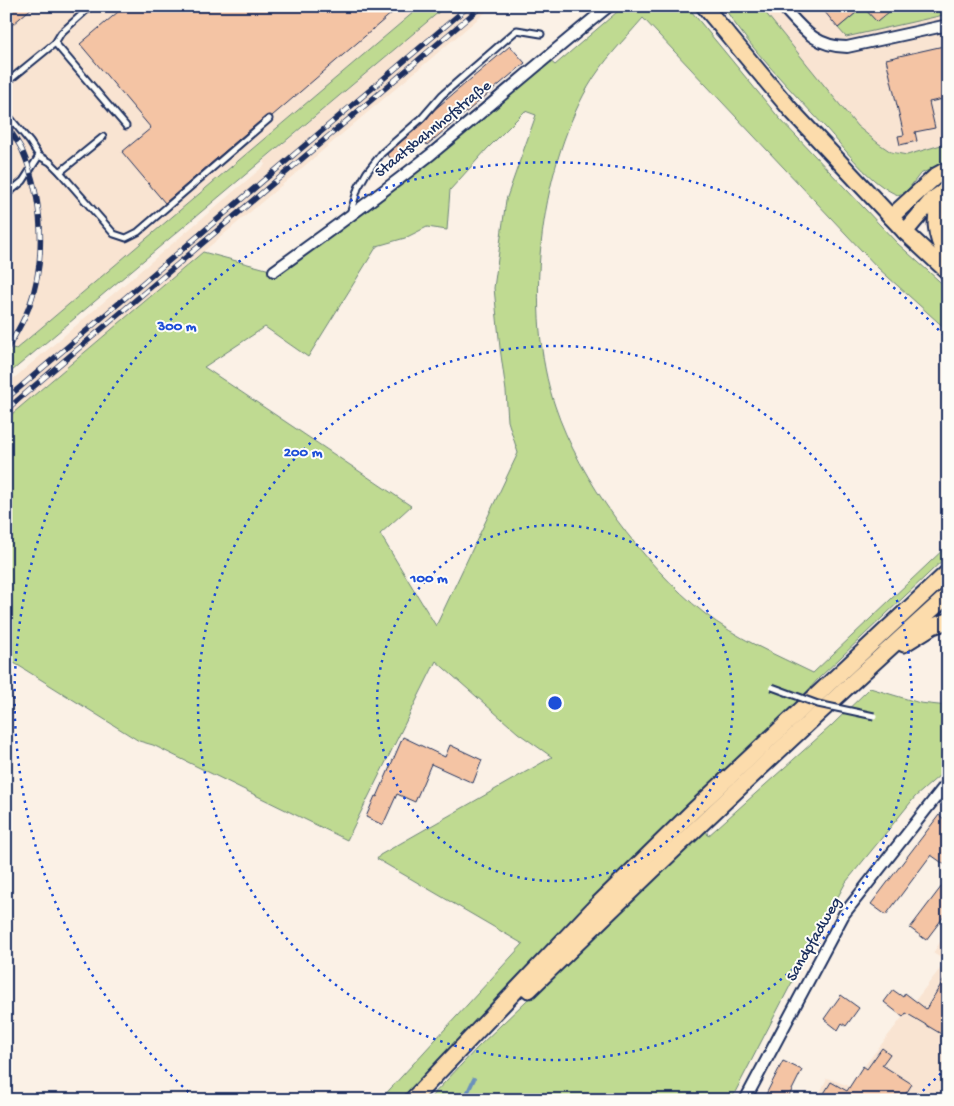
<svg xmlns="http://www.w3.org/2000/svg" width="954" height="1106" viewBox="0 0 954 1106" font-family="'Gochi Hand',sans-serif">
<rect width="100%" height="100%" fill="#fbf1e6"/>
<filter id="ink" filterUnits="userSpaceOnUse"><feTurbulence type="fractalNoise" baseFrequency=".02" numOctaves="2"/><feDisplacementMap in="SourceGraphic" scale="10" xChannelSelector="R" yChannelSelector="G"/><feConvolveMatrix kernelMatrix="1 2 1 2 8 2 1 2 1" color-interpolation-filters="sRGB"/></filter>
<g filter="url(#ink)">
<g fill="#f9e4d2">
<polygon points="6,6 421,6 16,349 6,359"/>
<polygon points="446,6 493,6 6,419 6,385 265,165 263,161"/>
<polygon points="760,6 948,6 948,143 907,155 891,152 878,143 857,126"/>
<polygon points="948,930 948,1100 817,1100 827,1078 849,1086 946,961 933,953"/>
</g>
<g fill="#bfda91" stroke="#6d8478" fill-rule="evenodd">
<polygon points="421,6 446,6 6,376 6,359 13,348 16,349"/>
<path d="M 624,6 L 687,6 L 780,119 L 897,243 L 948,289 L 948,331 L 878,268 L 643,18 C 624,40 603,61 588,87 C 539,172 523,313 555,406 C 579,479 644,565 704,613 C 736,638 776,655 813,673 L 948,545 L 948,555 L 819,678 L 792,708 L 557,935 L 402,1100 L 380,1100 L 523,944 L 377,859 L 380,855 L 552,757 L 518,733 L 436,661 L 347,840 L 153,745 L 139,741 L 16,664 L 6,661 L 6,419 L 203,252 L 270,270 L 353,218 L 549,60 L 555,65 ZM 525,111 L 536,115 L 506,200 L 494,288 L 500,348 L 506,391 L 508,421 L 518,453 L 436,626 L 380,534 L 411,506 L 204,367 L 265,327 L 308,357 L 377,246 L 405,238 L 427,227 L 447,230 L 450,190 L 487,149 Z"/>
<path d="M 723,6 L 760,6 L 857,126 L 878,143 L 891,152 L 907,155 L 948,143 L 948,162 L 920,174 L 906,192 L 898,195 C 871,185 845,149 826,128 C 792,91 750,49 723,6 Z"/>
<path d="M 906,6 C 915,17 920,9 931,6 C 936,5 943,6 948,7 L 948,14 L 846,37 L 838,28 L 863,7 Z"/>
<polygon points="870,688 920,703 948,706 948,768 915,797 846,882 805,957 731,1100 428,1100 479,1046 706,829 708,836 831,726"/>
</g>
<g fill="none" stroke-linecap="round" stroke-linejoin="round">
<polyline stroke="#6a90bc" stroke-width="4" points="464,1100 474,1079"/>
</g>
<g fill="#f4c4a4" stroke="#1b2f5e">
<polygon points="6,6 34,6 6,30"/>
<polygon points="125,6 400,6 272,116 266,116 165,203 122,152 151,128 80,44"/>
<polygon points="820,6 896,6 877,22 863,7 838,28"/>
<polygon points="948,45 948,98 929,102 935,128 915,132 917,141 900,145 898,136 904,135 886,59"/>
<polygon points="510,46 525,63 427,145 424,141 409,153 406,149 393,161 387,154 425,121 434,110"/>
<polygon points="403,737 445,757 450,745 482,760 473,783 431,764 415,802 397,794 383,825 366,817 375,796 377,797"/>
<polygon points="939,815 948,822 948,867 931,855 886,915 871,904"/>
<polygon points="948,878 948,911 926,940 910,928"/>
<polygon points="948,973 948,1038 906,1013 903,1017 884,1002 893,990 903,997 905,993 926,1009"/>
<polygon points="841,995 859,1008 846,1026 842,1023 838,1030 824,1019"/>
<polygon points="882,1048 890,1054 882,1065 912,1084 902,1100 820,1100 831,1082 847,1091 863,1066 867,1069"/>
<polygon points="783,1061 802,1070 787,1100 763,1100"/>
</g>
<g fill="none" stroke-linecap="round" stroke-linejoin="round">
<g stroke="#1b2f5e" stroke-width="9">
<g id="service">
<polyline points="55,43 61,33 91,6"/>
<polyline points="6,83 55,43 126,126"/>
<polyline points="6,113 30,142 39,156 50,162 60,172 114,234 126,238 138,232 269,119"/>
<polyline points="60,172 103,137"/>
<polyline points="6,195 23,181 39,156"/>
<polyline points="350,214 358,188 367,172 382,153 422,118 442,95 517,30 541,34"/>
</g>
</g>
<g stroke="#1b2f5e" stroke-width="14">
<g id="minor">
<path d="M 782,6 C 802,28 815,47 847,47 L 948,25"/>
<path d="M 274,271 C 327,233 379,195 430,155 C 490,106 548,55 609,6"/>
<polyline points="745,1100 844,914 943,788 948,784"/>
</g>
</g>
<g stroke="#1b2f5e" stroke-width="19">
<g id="primary">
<polyline points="704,6 790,109 905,232 948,272"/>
<path d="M 944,191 C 932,217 934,235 948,260"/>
<polyline points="891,217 937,175 948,169"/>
<polyline points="905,232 932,200 942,193"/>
<polyline points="904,644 933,626 948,621"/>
<path d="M 529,990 C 666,856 805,724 948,595"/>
<polyline points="412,1100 596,906 693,811 948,572"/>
</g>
</g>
<use href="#service" stroke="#fdfcf7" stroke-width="5"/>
<use href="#minor" stroke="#fdfcf7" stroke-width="10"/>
<use href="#primary" stroke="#fcdcac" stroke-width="15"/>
<g stroke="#1b2f5e" stroke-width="5.5">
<g id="rail">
<path d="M 6,124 C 11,133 18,141 22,150 C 43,198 47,258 29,307 C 23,323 14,337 6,351"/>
<polyline points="6,399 469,6"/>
<polyline points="6,410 482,6"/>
</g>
</g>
<use href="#rail" stroke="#fdfcf7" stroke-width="4" stroke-dasharray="11" stroke-linecap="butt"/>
<g stroke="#1b2f5e" stroke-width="9" stroke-linecap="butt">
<polyline id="service-bridge" points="772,687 818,704 874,716"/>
</g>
<use href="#service-bridge" stroke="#fdfcf7" stroke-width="5"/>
</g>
</g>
<g fill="none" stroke="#1d4ed8" stroke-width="2.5" stroke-dasharray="2.5 5">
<circle cx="555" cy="703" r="178"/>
<circle cx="555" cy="703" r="357"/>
<path d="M946 1068A535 535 0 0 1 916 1097M194 1097A535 535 0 1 1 946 338"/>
</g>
<g text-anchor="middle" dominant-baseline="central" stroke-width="4" stroke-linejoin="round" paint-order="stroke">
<g font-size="16" fill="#1b2f5e" stroke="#fdfcf7">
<text transform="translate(434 130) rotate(-39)">Staatsbahnhofstraße</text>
<text transform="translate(815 940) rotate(-60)">Sandpfadweg</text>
</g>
</g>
<circle cx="555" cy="703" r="8" fill="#1d4ed8" stroke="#fdfcf7" stroke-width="2.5"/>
<g font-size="15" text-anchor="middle" font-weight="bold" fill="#1d4ed8" stroke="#fdfcf7" stroke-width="4" stroke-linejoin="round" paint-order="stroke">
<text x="177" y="330">300 m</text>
<text x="303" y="456">200 m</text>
<text x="429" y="582">100 m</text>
</g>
<rect width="954" height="1106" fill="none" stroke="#fdfcf7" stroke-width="25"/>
<rect x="12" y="12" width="929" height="1081" fill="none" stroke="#1b2f5e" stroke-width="2" filter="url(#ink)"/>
</svg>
